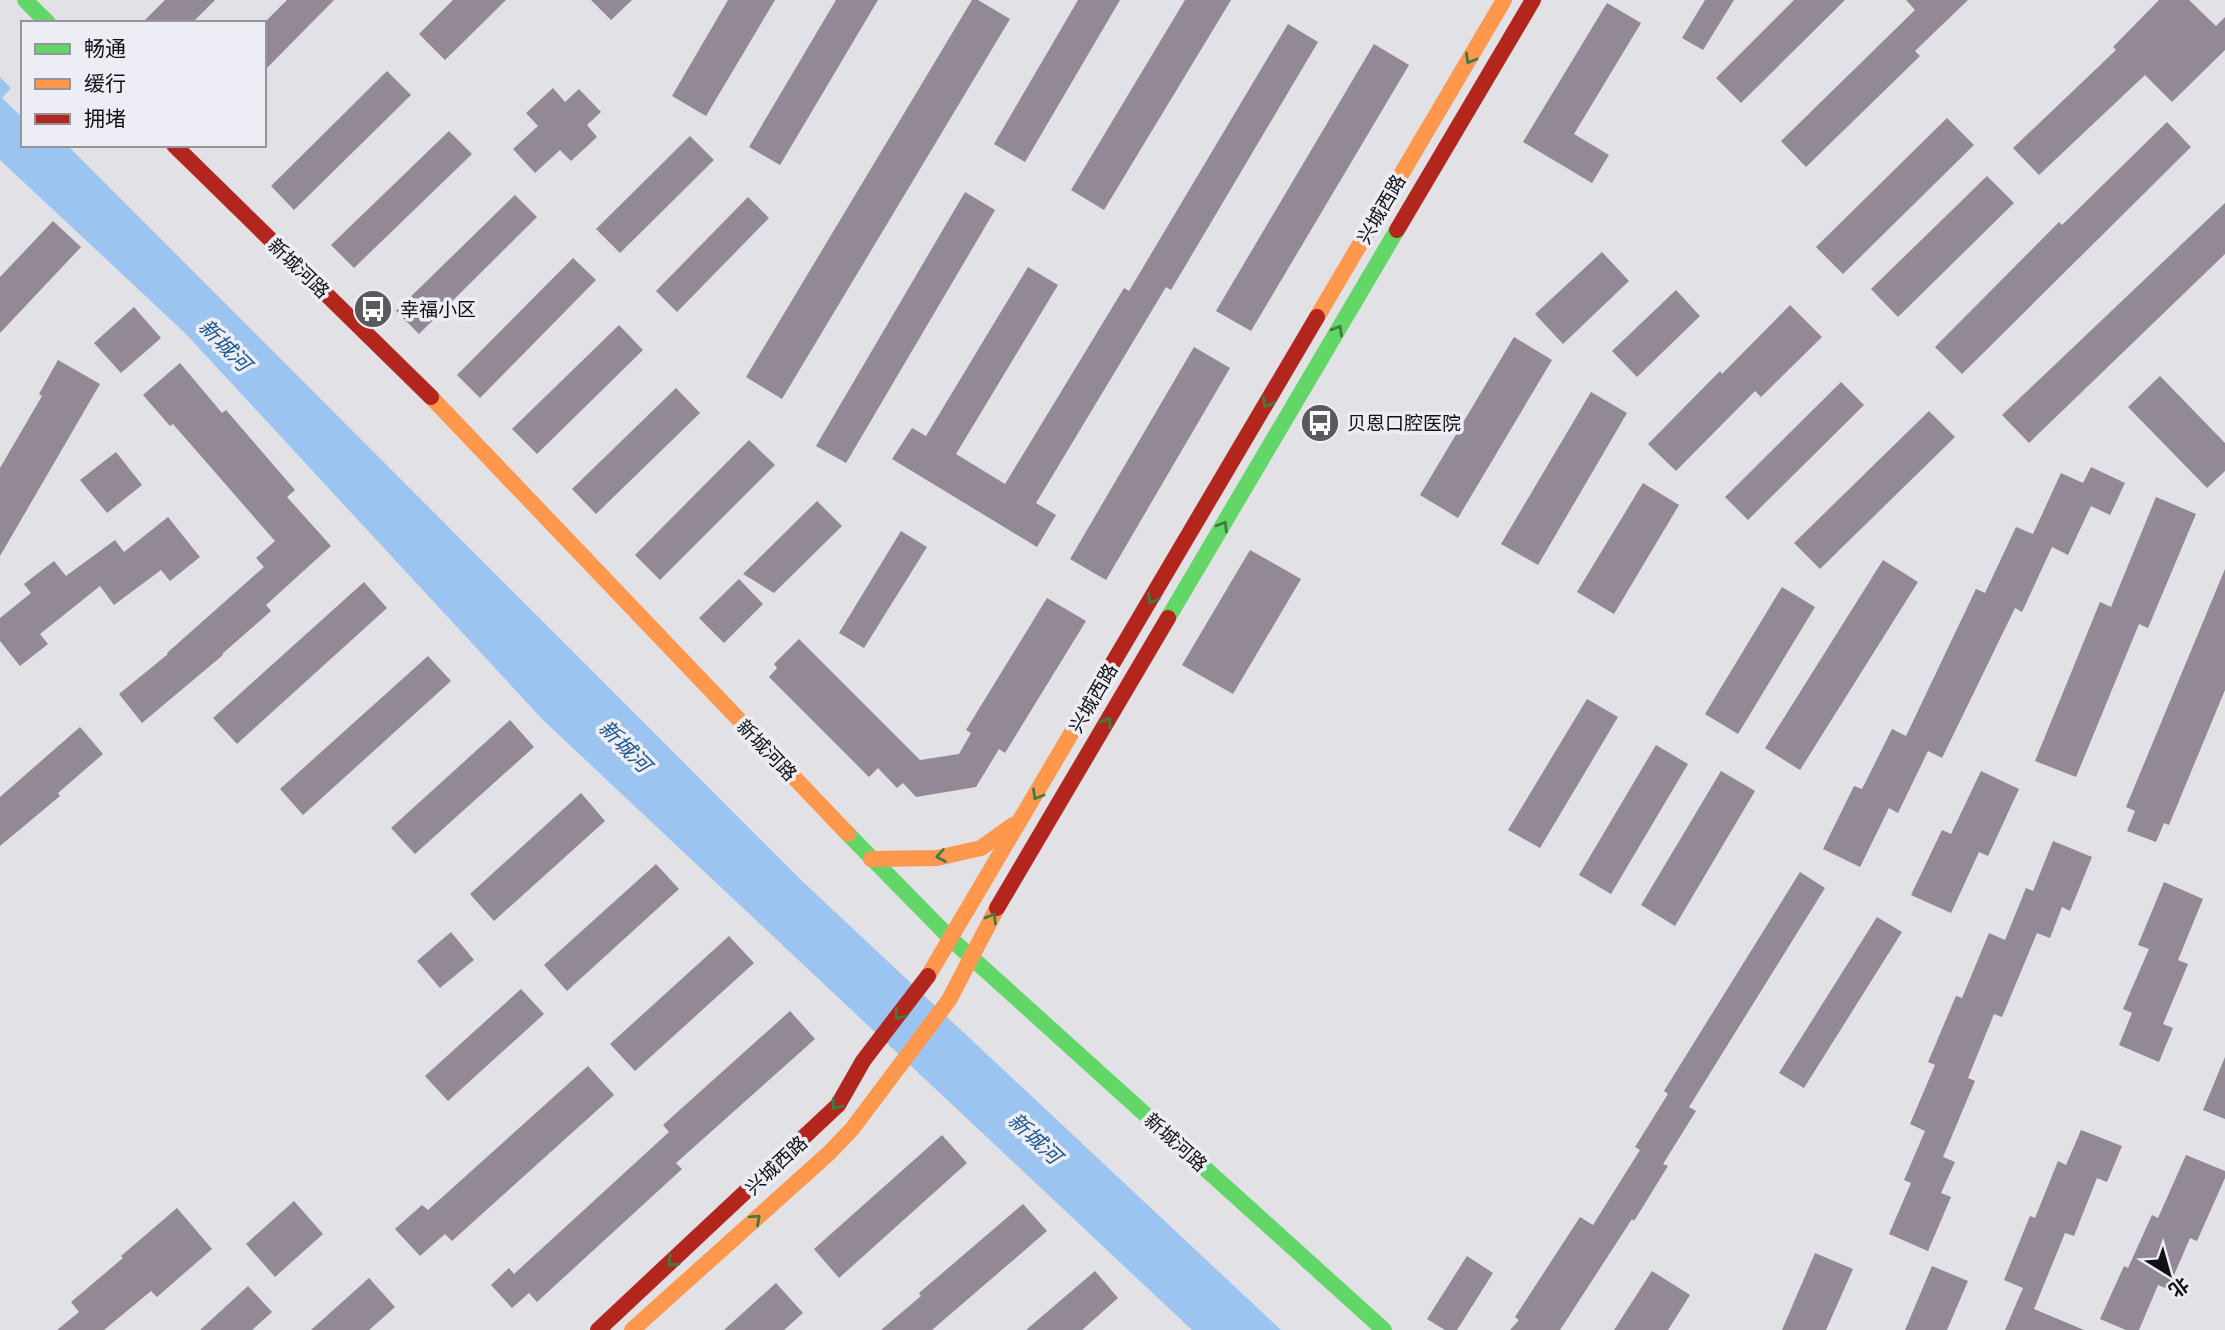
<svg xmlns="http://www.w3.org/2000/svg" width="2225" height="1330" viewBox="0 0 2225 1330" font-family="'Public Sans','Noto Sans SC',sans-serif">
<rect width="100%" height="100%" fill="#e1e1e6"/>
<polygon fill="#9cc4f0" points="0,77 11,88 2,98 23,118 23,145 67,145 801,880 1281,1330 1192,1330 543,720 185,333 0,160"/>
<g fill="#928896">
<polygon points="165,0 215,0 192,23 142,23"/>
<polygon points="287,0 334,0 264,71 264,23"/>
<polygon points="453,0 506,0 445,60 419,34"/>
<polygon points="591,0 632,0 611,20"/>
<polygon points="728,0 775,0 706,116 672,96"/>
<polygon points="836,0 878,0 780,165 749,147"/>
<polygon points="972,0 978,0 1010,19 782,399 746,377"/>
<polygon points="1078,0 1120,0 1025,162 994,144"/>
<polygon points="1185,0 1231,0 1104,210 1071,190"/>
<polygon points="1705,0 1734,0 1703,50 1682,38"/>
<polygon points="1794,0 1845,0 1741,103 1716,78"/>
<polygon points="1906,0 1968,0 1915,51 1920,56 1806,167 1781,141 1915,10"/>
<polygon points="2159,0 2189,0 2216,26 2225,17 2225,50 2172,102 2145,75 2039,175 2013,148 2116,50 2113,47"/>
<polygon points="1607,3 1641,23 1574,134 1609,155 1592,183 1523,142"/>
<polygon points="1288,24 1318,42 1171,290 1166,287 1036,503 1056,515 1037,547 892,459 912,428 926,436 1028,267 1058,285 956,454 1005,484 1124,288 1129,291"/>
<polygon points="1374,44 1409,65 1251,331 1216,311"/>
<polygon points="387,71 411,95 294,210 271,186"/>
<polygon points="553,88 565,102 579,89 601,112 587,125 597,137 571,161 560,150 535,173 513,149 538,126 526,113"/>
<polygon points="1947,118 1974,145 1843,274 1816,247"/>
<polygon points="2167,122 2191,147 1962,374 1935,347 2059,222 2062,225"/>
<polygon points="449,131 472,154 354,268 331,245"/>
<polygon points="690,136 714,160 620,253 596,229"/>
<polygon points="1987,176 2014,203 1898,317 1871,289"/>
<polygon points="965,192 995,210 846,463 816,446"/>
<polygon points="515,195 537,217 419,334 396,311"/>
<polygon points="748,197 769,218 677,312 656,291"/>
<polygon points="2225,203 2225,254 2029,443 2002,415"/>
<polygon points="53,221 81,247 0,333 0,277"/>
<polygon points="1602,252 1629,281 1563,344 1535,314"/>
<polygon points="573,258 596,280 480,398 457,375"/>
<polygon points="1676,290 1700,316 1637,377 1612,351"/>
<polygon points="1790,305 1822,337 1761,397 1755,391 1676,471 1648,444 1720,371 1722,374"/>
<polygon points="134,307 161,338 121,373 94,343"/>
<polygon points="619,325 643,350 537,454 512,429"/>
<polygon points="1514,337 1552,360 1458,518 1420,495"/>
<polygon points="1194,347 1230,368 1106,580 1070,559"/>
<polygon points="58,360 100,384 0,556 0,468 42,396 39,394"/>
<polygon points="180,363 222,413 226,410 295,490 287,497 331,546 266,605 271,611 222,654 223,655 142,723 119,694 168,654 167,653 264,567 256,558 275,541 173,424 170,426 143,395"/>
<polygon points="2160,376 2225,443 2225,471 2207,488 2128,407"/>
<polygon points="1841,382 1864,405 1748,520 1725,497"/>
<polygon points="676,388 700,413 596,514 572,489"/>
<polygon points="1591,392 1627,413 1538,565 1501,544"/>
<polygon points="1929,411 1955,437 1820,569 1794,543"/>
<polygon points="749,440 775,465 660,580 635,555"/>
<polygon points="116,452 142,485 107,513 80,480"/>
<polygon points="2091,467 2125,483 2110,515 2091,506 2068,555 2052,547 2022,612 2015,608 1942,758 1928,751 1898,813 1889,808 1860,867 1823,849 1854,786 1862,789 1892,729 1906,736 1976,589 1985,593 2016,527 2033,534 2061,473 2083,483"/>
<polygon points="1643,483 1679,505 1614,614 1577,592"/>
<polygon points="2156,497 2196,514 2148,628 2139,624 2076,777 2035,761 2100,602 2111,607"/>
<polygon points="817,501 842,526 774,593 743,574"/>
<polygon points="168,517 200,557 170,581 161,570 114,605 100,586 40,634 48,644 20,666 0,641 0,618 31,593 24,584 54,561 66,576 115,540 124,552"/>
<polygon points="901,531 927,547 864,648 839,633"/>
<polygon points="1250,550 1301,579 1233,694 1182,665"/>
<polygon points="1883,560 1918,582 1800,770 1765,748"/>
<polygon points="2225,569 2225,690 2169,825 2164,823 2156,842 2127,831 2135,811 2126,807"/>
<polygon points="739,579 763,604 724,643 699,618"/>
<polygon points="364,582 387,608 237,744 213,718"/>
<polygon points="1782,587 1815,607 1738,734 1705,714"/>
<polygon points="1047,598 1086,621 1005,753 999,749 976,787 916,797 903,783 897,788 878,768 869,777 769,677 777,668 774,664 799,639 920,760 959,754 971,733 966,730"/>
<polygon points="428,656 451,681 303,815 280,789"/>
<polygon points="1587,699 1618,717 1540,848 1508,830"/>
<polygon points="510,720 534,747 415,854 391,828"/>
<polygon points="80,727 103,754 58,793 60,796 0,846 0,797"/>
<polygon points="1656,745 1688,764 1611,894 1579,875"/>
<polygon points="1721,771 1755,791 1675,926 1641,905"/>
<polygon points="1981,771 2019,789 1988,856 1979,852 1951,913 1911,895 1942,830 1951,834"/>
<polygon points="581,793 605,821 494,921 470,894"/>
<polygon points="2053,841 2092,857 2070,911 2062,907 2050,938 2037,933 2002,1017 1994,1014 1968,1078 1975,1081 1943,1157 1955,1162 1941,1193 1951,1197 1928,1251 1889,1234 1911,1183 1904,1180 1925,1131 1910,1124 1935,1065 1928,1062 1956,996 1962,998 1989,933 2005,940 2026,888 2033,891"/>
<polygon points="656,864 679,889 567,991 544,965"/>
<polygon points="1800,872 1825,888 1689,1107 1696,1111 1663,1164 1668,1166 1634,1221 1632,1219 1560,1330 1510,1330 1519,1320 1515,1317 1580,1217 1593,1225 1640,1150 1635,1147 1668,1094 1664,1091"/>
<polygon points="2164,882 2203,899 2178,960 2188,964 2163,1024 2173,1028 2159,1062 2119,1045 2132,1013 2123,1009 2149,949 2138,945"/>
<polygon points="1877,917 1902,932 1804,1088 1779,1073"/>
<polygon points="451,932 474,960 440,988 417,961"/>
<polygon points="729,936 754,963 635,1071 610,1044"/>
<polygon points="521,989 544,1014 448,1101 425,1076"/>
<polygon points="790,1011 815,1039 676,1163 682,1169 537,1302 529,1293 512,1308 491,1285 509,1268 514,1274 669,1132 663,1125"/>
<polygon points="2225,1057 2225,1119 2203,1110"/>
<polygon points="588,1066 614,1095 452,1241 445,1234 420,1256 395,1229 422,1205 428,1210"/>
<polygon points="2081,1130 2122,1146 2107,1182 2097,1178 2074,1236 2065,1233 2034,1309 2084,1330 2005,1330 2023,1288 2004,1280 2030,1216 2035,1218 2058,1161 2066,1165"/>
<polygon points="942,1135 967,1163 839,1278 814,1249"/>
<polygon points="2186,1155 2225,1171 2225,1178 2197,1241 2190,1238 2168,1289 2158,1285 2139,1330 2126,1330 2100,1319 2124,1266 2128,1268 2152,1215 2158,1218"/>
<polygon points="294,1201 323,1234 275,1277 246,1244"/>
<polygon points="1023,1204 1047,1231 932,1330 881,1330 921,1296 919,1293"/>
<polygon points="177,1208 212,1249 157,1297 151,1291 104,1330 57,1330 79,1312 71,1302 123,1258 121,1256"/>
<polygon points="1815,1253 1853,1269 1826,1330 1782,1330"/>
<polygon points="1467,1256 1493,1273 1457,1330 1445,1330 1427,1319"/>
<polygon points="1932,1266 1968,1281 1947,1330 1905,1330"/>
<polygon points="1095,1271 1118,1298 1082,1330 1026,1330"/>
<polygon points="1652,1271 1690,1295 1668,1330 1614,1330"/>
<polygon points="369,1278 395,1307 369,1330 311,1330"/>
<polygon points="776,1283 803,1313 784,1330 724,1330"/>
<polygon points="248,1286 272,1312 252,1330 200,1330"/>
</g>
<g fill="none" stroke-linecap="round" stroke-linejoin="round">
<g stroke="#63d668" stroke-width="16">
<polyline points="25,0 48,23"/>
<polyline points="1168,618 1397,230"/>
<polyline points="848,834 951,939 1384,1330"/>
</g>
<g stroke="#ff974d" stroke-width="16">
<polyline points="1317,317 1504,0"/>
<polyline points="431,397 848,834"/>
<polyline points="871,859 937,858 981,848 1013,825"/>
<polyline points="928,976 1101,683"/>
<polyline points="632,1330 829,1153 852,1129 949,1000 997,908"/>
</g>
<g stroke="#b3261e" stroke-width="16">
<polyline points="174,145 431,397"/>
<polyline points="1397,230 1533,0"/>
<polyline points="1101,683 1317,317"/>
<polyline points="997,908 1168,618"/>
<polyline points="598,1330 838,1105 863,1061 928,976"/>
</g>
</g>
<defs><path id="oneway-chevron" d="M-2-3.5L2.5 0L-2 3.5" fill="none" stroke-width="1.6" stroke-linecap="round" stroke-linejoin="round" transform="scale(1.75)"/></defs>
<g stroke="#3e7d42">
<use href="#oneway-chevron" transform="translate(1470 59) rotate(120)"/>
<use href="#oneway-chevron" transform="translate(1338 330) rotate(-59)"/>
<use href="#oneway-chevron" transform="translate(1267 403) rotate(120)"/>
<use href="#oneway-chevron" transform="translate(1223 526) rotate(-59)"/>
<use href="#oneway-chevron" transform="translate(1152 599) rotate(120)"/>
<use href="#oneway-chevron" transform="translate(1107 722) rotate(-59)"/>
<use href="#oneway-chevron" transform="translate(1037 795) rotate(120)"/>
<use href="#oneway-chevron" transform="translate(941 856) rotate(171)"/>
<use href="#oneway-chevron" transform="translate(992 918) rotate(-59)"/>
<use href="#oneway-chevron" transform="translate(899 1015) rotate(128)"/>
<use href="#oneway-chevron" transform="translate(836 1105) rotate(128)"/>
<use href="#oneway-chevron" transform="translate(756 1219) rotate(-42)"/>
<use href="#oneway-chevron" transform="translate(672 1262) rotate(137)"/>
</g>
<defs>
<g id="bus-disc" transform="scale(2.0125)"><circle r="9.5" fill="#5a5a5d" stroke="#ecedf5"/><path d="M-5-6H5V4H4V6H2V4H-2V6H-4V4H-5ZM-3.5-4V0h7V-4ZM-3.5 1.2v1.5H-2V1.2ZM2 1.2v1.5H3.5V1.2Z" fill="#fff"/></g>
</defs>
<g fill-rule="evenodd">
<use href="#bus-disc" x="373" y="309"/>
<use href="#bus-disc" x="1320" y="423"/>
</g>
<g text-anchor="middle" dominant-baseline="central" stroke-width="7" stroke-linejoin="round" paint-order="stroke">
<g font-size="19" fill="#111113" stroke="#ecedf5">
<text transform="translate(1381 209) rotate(-60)">兴城西路</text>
<text transform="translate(299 268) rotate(44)">新城河路</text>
<text transform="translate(1093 698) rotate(-60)">兴城西路</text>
<text transform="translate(767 750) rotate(46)">新城河路</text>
<text transform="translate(1176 1142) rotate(42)">新城河路</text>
<text transform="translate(776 1165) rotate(-43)">兴城西路</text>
</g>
<g font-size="19" fill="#111113" stroke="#ecedf5" text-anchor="start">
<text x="400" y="309">幸福小区</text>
<text x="1347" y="423">贝恩口腔医院</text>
</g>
<g font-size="21" font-style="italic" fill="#1b568d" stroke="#ecedf5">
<text transform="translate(225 345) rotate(45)">新城河</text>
<text transform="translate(625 746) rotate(45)">新城河</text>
<text transform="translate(1035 1138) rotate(43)">新城河</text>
</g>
</g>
<rect x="21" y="21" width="245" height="126" fill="#ecedf5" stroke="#94959b" stroke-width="2"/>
<rect x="35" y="44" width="35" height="10" fill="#63d668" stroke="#94959b" stroke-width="2"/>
<text x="84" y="56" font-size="21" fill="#111113">畅通</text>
<rect x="35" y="79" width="35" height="10" fill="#ff974d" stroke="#94959b" stroke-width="2"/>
<text x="84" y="91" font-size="21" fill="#111113">缓行</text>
<rect x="35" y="114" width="35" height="10" fill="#b3261e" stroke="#94959b" stroke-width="2"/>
<text x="84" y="126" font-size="21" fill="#111113">拥堵</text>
<g transform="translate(2169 1274) rotate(143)" stroke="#ecedf5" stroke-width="5" paint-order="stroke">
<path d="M0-5L12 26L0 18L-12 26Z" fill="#111113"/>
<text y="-10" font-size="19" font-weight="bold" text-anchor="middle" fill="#111113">北</text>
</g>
</svg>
